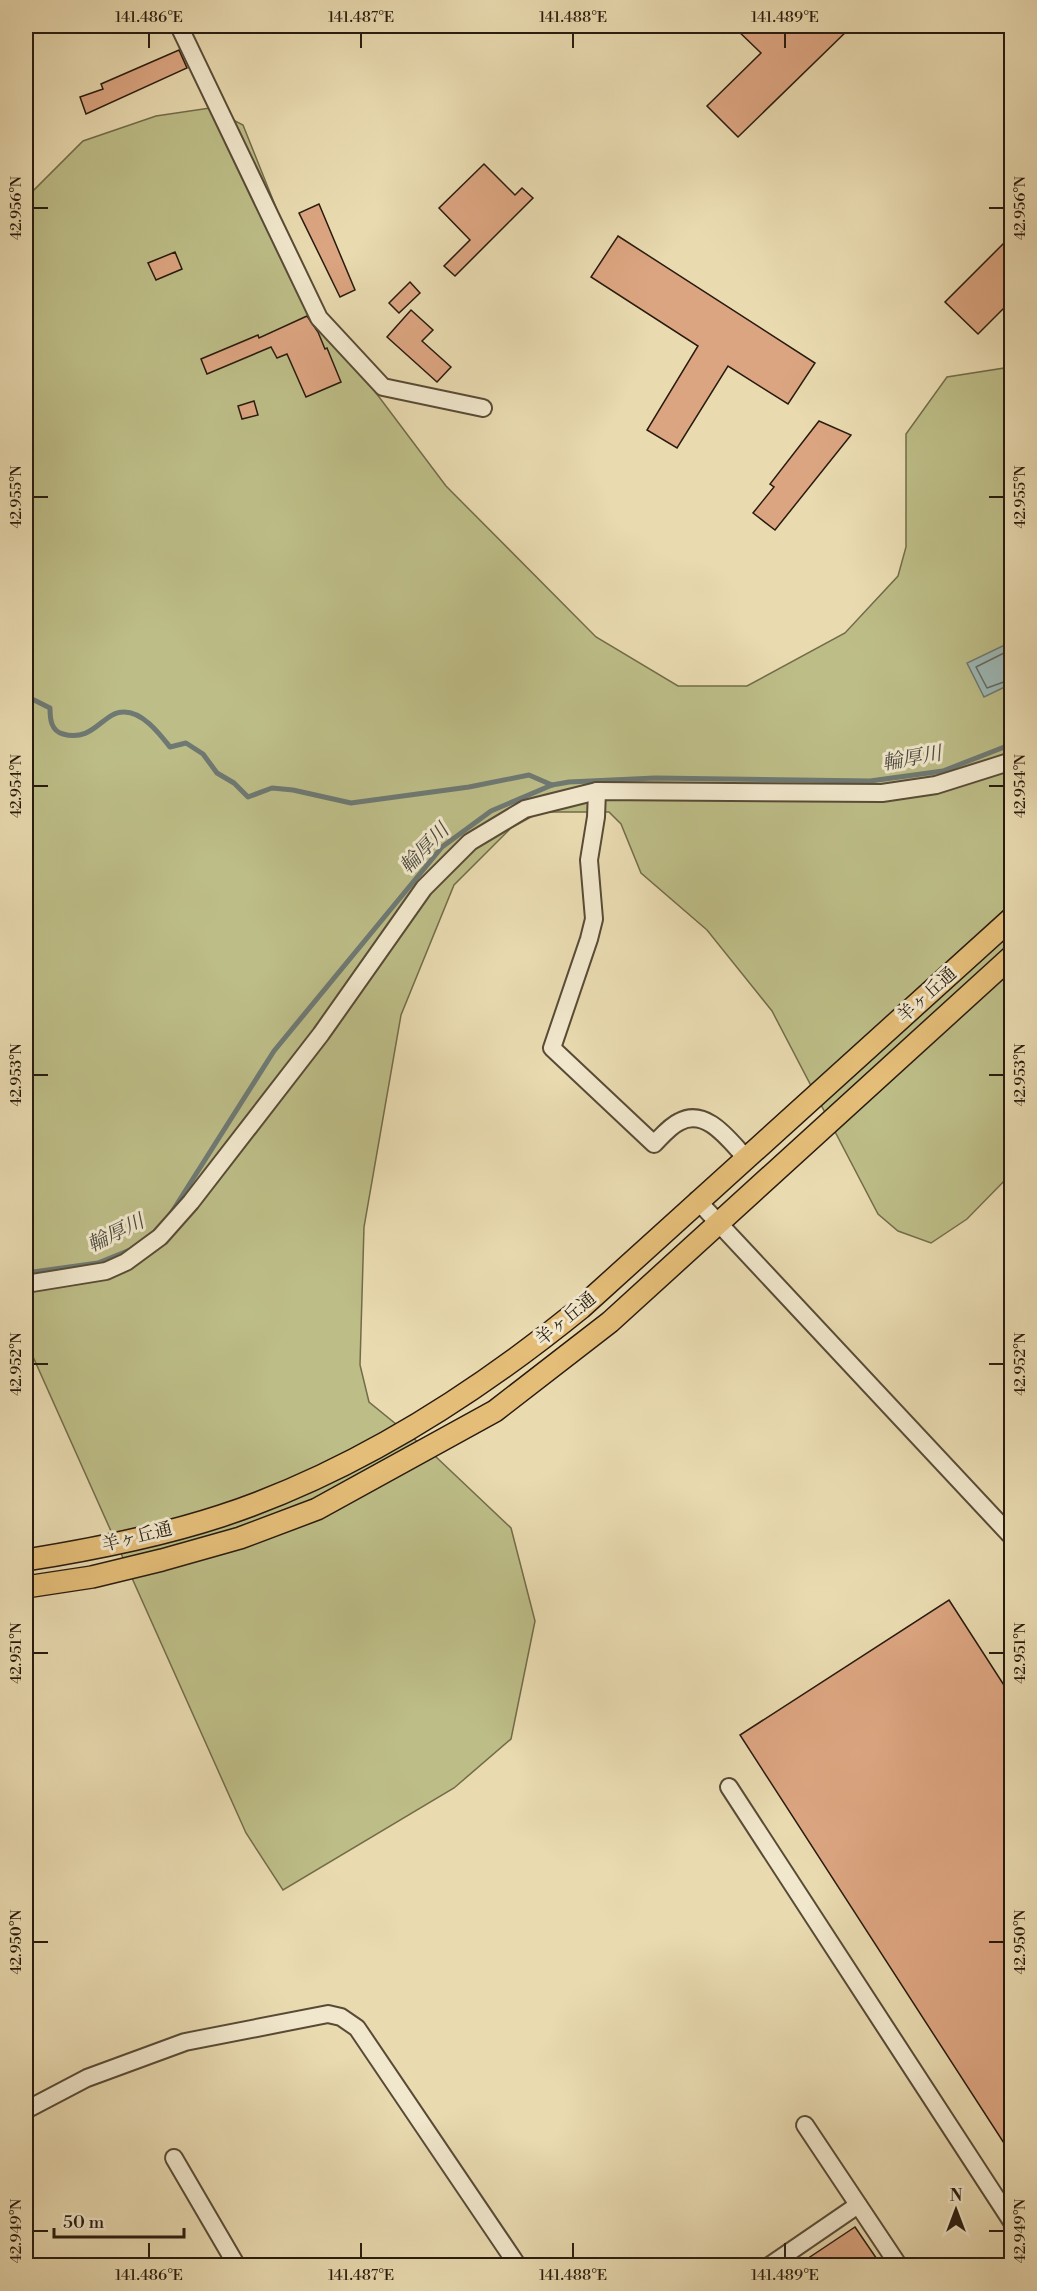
<svg xmlns="http://www.w3.org/2000/svg" width="1037" height="2291" viewBox="0 0 1037 2291" font-family="'Libre Bodoni','Noto Serif JP',serif">
<rect width="100%" height="100%" fill="#e9dab0"/>
<filter id="stains"><feTurbulence type="fractalNoise" baseFrequency=".00333" numOctaves="4"/><feColorMatrix values="0 0 0 0 .2 0 0 0 0 .09 0 0 0 0 .02 0 0 0 .5 -.17"/></filter>
<radialGradient id="worn" r=".72"><stop offset=".6" stop-color="#630" stop-opacity="0"/><stop offset="1" stop-color="#630" stop-opacity=".3"/></radialGradient>
<polygon fill="#bdbd87" stroke="#726c4a" stroke-width="1.5" points="210,108 243,125 303,275 352,361 446,486 596,637 678,686 747,686 845,633 898,576 906,547 906,434 947,377 1011,367 1011,1174 967,1219 931,1243 898,1231 878,1214 772,1011 707,930 641,873 621,824 609,812 540,812 511,828 454,885 401,1015 364,1227 360,1365 369,1402 434,1455 511,1528 535,1621 511,1739 454,1788 283,1890 246,1833 26,1341 26,212 30,194 83,141 156,116"/>
<polygon fill="#9cb8b6" stroke="#6e7973" stroke-width="1.5" points="1011,642 1011,684 984,697 967,663"/>
<g fill="none" stroke-linecap="round" stroke-linejoin="round">
<polyline stroke="#626a62" stroke-width="1.5" points="1012,649 976,667 987,688 1012,679"/>
<g stroke="#6e7973" stroke-width="5">
<path d="M 26,696 L 50,708 C 50,719 51,731 63,734 C 93,743 103,712 123,712 C 142,711 159,733 170,747 L 186,743 L 203,754 L 217,773 L 234,783 L 248,797 L 272,788 L 293,790 L 351,803 L 469,787 L 529,775 L 552,785"/>
<polyline points="170,1215 274,1051 442,847 491,811 552,785 569,782 655,778 870,781 943,771 1012,744"/>
<polyline points="26,1273 98,1263 130,1250"/>
</g>
</g>
<g fill="#dca581" stroke="#281b0e" stroke-width="1.5">
<polygon points="733,26 852,26 738,137 707,106 761,53"/>
<polygon points="179,50 187,68 86,114 80,97 103,89 101,84"/>
<polygon points="484,164 515,195 522,188 533,198 455,276 444,266 470,240 439,208"/>
<polygon points="319,204 355,290 340,297 299,213"/>
<polygon points="618,236 815,363 788,404 728,366 677,448 647,430 698,346 591,277"/>
<polygon points="1011,236 1011,301 978,334 945,302"/>
<polygon points="175,252 182,269 156,280 148,263"/>
<polygon points="410,282 420,293 399,313 389,303"/>
<polygon points="411,310 433,330 422,341 451,367 437,382 387,337"/>
<polygon points="307,316 318,332 325,349 327,348 341,382 306,397 287,354 277,358 271,347 207,374 201,359 258,335 259,338"/>
<polygon points="254,401 258,415 242,419 238,406"/>
<polygon points="819,421 851,435 775,530 753,513 774,487 770,484"/>
<polygon points="949,1600 1011,1696 1011,2154 740,1735"/>
<polygon points="855,2227 881,2265 798,2265"/>
</g>
<g fill="none" stroke-linecap="round" stroke-linejoin="round">
<g stroke="#584b36" stroke-width="20">
<g id="minor">
<polyline points="179,26 319,318 383,387 483,408"/>
<path d="M 597,791 L 596,817 L 589,860 L 594,919 L 589,939 L 552,1048 L 654,1144 C 661,1137 670,1126 679,1122 C 706,1107 729,1140 745,1157"/>
<polyline points="697,1200 1012,1537"/>
<polyline points="26,1284 106,1271 126,1262 160,1237 191,1202 321,1034 424,888 470,842 525,809 597,791 882,793 936,785 1012,761"/>
<polyline points="729,1787 1012,2222"/>
<polyline points="26,2110 87,2078 185,2042 328,2014 341,2017 357,2028 518,2266"/>
<polyline points="805,2125 899,2266"/>
<polyline points="174,2158 237,2266"/>
<polyline points="769,2266 858,2205"/>
</g>
</g>
<g stroke="#281b0e" stroke-width="24">
<g id="major">
<path d="M 26,1560 C 89,1550 160,1536 221,1516 C 352,1473 474,1395 581,1308 L 1012,918"/>
<polyline points="26,1587 92,1577 162,1560 240,1538 317,1509 495,1411 610,1322 1012,956"/>
</g>
</g>
<use href="#minor" stroke="#f1e7cc" stroke-width="16"/>
<use href="#major" stroke="#e4bd78" stroke-width="21"/>
</g>
<path fill="none" stroke="#281b0e" stroke-width="2" d="M 149,33 L 149,48M 361,33 L 361,48M 573,33 L 573,48M 785,33 L 785,48M 33,208 L 48,208M 989,208 L 1004,208M 33,497 L 48,497M 989,497 L 1004,497M 33,786 L 48,786M 989,786 L 1004,786M 33,1075 L 48,1075M 989,1075 L 1004,1075M 33,1364 L 48,1364M 989,1364 L 1004,1364M 33,1653 L 48,1653M 989,1653 L 1004,1653M 33,1942 L 48,1942M 989,1942 L 1004,1942M 33,2231 L 48,2231M 989,2231 L 1004,2231M 149,2243 L 149,2258M 361,2243 L 361,2258M 573,2243 L 573,2258M 785,2243 L 785,2258"/>
<g text-anchor="middle" dominant-baseline="central" stroke-width="6" stroke-linejoin="round" paint-order="stroke">
<g font-size="18" fill="#281b0e" stroke="#f1e7cc">
<text transform="translate(927 995) rotate(-42)">羊ヶ丘通</text>
<text transform="translate(566 1319) rotate(-40)">羊ヶ丘通</text>
<text transform="translate(137 1537) rotate(-14)">羊ヶ丘通</text>
</g>
<g font-size="20" font-style="italic" fill="#4b4a40" stroke="#f1e7cc">
<text transform="translate(912 759) rotate(-10)">輪厚川</text>
<text transform="translate(425 849) rotate(-46)">輪厚川</text>
<text transform="translate(116 1234) rotate(-26)">輪厚川</text>
</g>
</g>
<rect width="1037" height="2291" fill="none" stroke="#e9dab0" stroke-width="66"/>
<g transform="translate(956 2210)" stroke="#f1e7cc" stroke-width="4.5" paint-order="stroke">
<path d="M0-4.5L10 22L0 15L-10 22Z" fill="#281b0e"/>
<text y="-9" font-size="16" font-weight="bold" text-anchor="middle" fill="#281b0e">N</text>
</g>
<path d="M54 2228v9h130v-9" fill="none" stroke="#281b0e" stroke-width="3"/>
<text x="63" y="2228" font-size="18" fill="#281b0e" stroke="#f1e7cc" stroke-width="4.5" paint-order="stroke">50 m</text>
<rect x="33" y="33" width="971" height="2225" fill="none" stroke="#281b0e" stroke-width="2"/>
<g font-size="15" text-anchor="middle" fill="#281b0e">
<text x="149" y="22">141.486°E</text>
<text x="361" y="22">141.487°E</text>
<text x="573" y="22">141.488°E</text>
<text x="785" y="22">141.489°E</text>
<text transform="translate(16 208) rotate(-90)" y="5">42.956°N</text>
<text transform="translate(1020 208) rotate(-90)" y="5">42.956°N</text>
<text transform="translate(16 497) rotate(-90)" y="5">42.955°N</text>
<text transform="translate(1020 497) rotate(-90)" y="5">42.955°N</text>
<text transform="translate(16 786) rotate(-90)" y="5">42.954°N</text>
<text transform="translate(1020 786) rotate(-90)" y="5">42.954°N</text>
<text transform="translate(16 1075) rotate(-90)" y="5">42.953°N</text>
<text transform="translate(1020 1075) rotate(-90)" y="5">42.953°N</text>
<text transform="translate(16 1364) rotate(-90)" y="5">42.952°N</text>
<text transform="translate(1020 1364) rotate(-90)" y="5">42.952°N</text>
<text transform="translate(16 1653) rotate(-90)" y="5">42.951°N</text>
<text transform="translate(1020 1653) rotate(-90)" y="5">42.951°N</text>
<text transform="translate(16 1942) rotate(-90)" y="5">42.950°N</text>
<text transform="translate(1020 1942) rotate(-90)" y="5">42.950°N</text>
<text transform="translate(16 2231) rotate(-90)" y="5">42.949°N</text>
<text transform="translate(1020 2231) rotate(-90)" y="5">42.949°N</text>
<text x="149" y="2280">141.486°E</text>
<text x="361" y="2280">141.487°E</text>
<text x="573" y="2280">141.488°E</text>
<text x="785" y="2280">141.489°E</text>
</g>
<rect width="100%" height="100%" filter="url(#stains)"/>
<rect width="100%" height="100%" fill="url(#worn)"/>
</svg>
